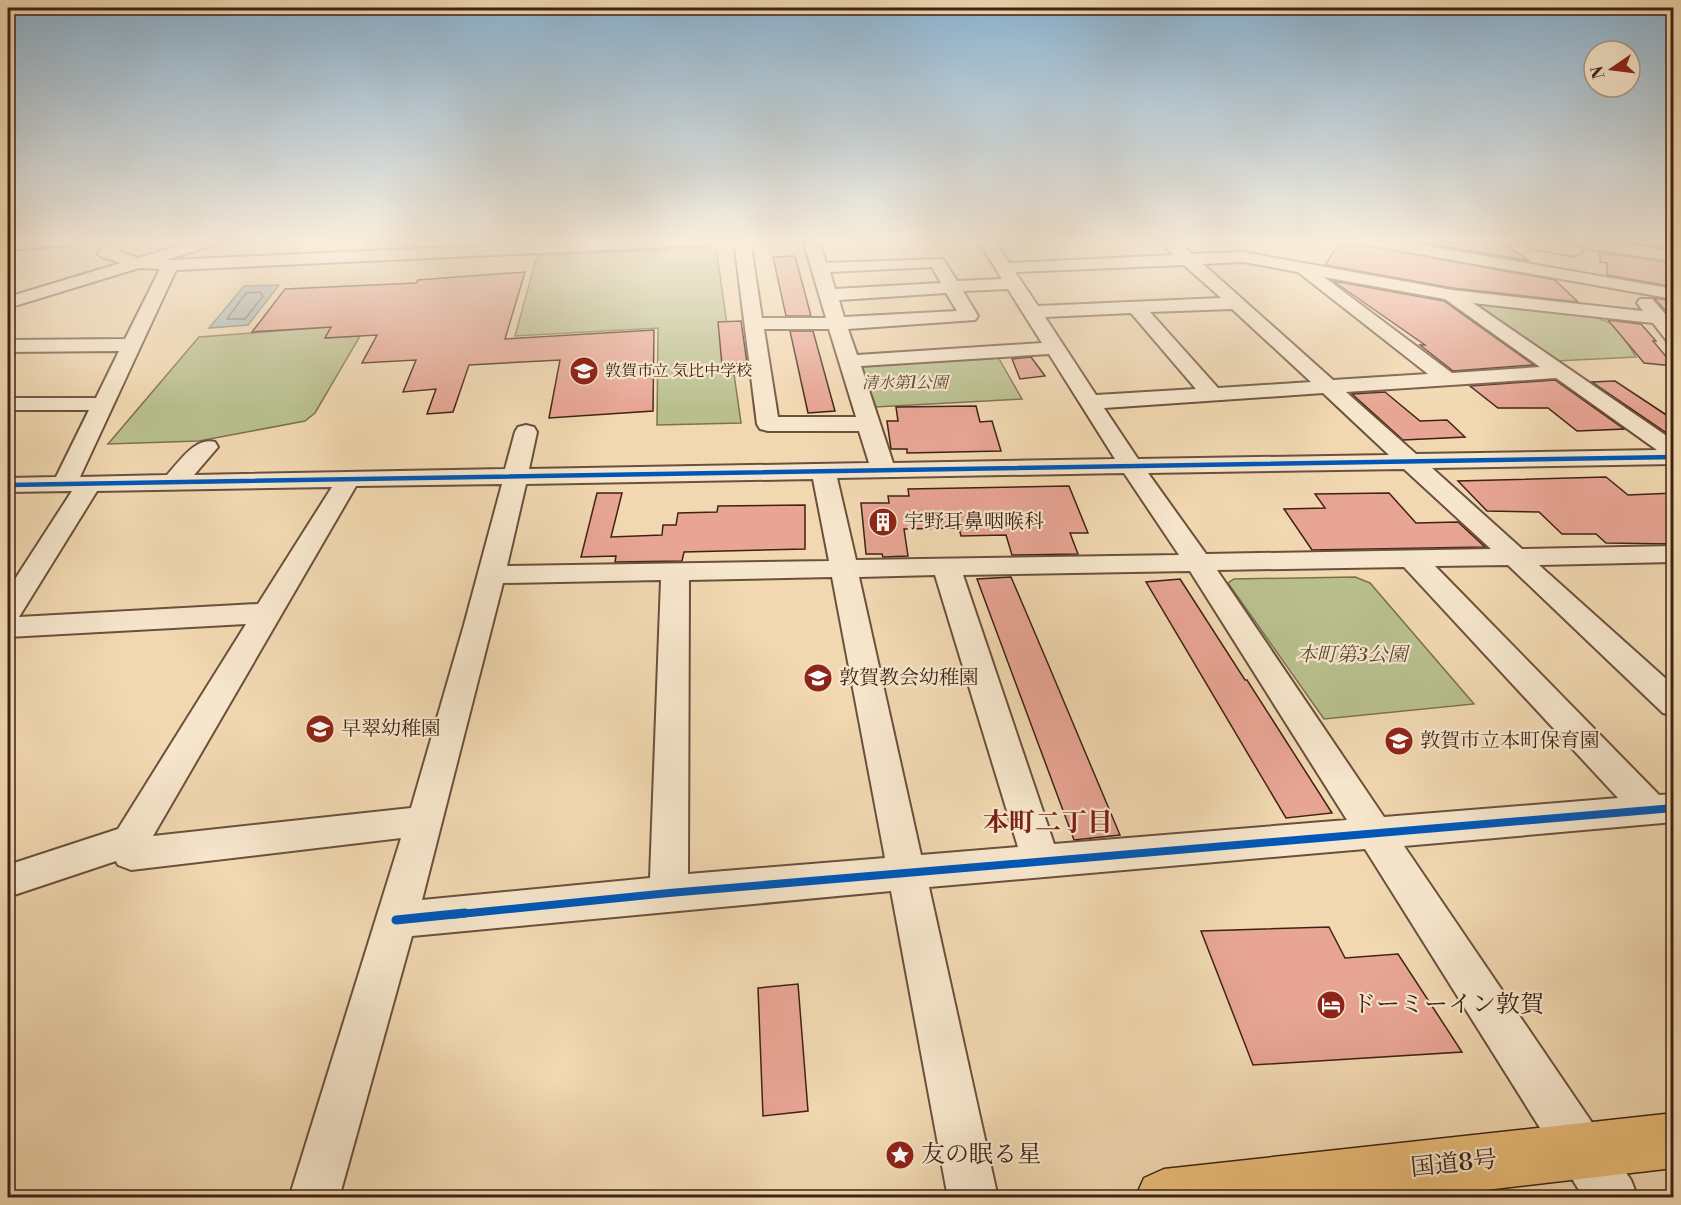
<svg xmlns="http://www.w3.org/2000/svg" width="1681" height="1205" viewBox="0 0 1681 1205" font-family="'Libre Bodoni','Noto Serif JP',serif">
<rect width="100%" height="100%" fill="#f1d8b1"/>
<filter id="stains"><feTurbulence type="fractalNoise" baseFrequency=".00333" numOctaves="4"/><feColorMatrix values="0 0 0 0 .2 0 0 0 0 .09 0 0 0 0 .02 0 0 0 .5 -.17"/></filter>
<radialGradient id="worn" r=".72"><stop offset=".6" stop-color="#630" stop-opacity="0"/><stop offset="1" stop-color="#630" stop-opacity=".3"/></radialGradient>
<g fill="#b8bf8d" stroke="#7c7051" stroke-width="1.5">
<polygon points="716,247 741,423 657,425 658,328 515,336 537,256"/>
<polygon points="1466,300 1578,311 1616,325 1636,357 1555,361"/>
<polygon points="331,327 326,338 360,336 315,413 305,421 199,441 108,444 199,337"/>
<polygon points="998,357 1022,399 875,407 860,366 867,363"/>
<polygon points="1355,577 1370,583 1474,704 1324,719 1228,583 1234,579"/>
</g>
<polygon fill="#a1b6b8" stroke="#7a7b77" stroke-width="1.5" points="279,285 248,325 209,328 244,286"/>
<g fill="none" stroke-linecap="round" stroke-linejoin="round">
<polygon stroke="#706c66" stroke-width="1.5" points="260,292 263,296 245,319 227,319 246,293"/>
</g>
<g fill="#e8a594" stroke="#3f2215" stroke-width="1.5">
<polygon points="1420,240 1436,240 1473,246 1475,240 1504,243 1529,261 1419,242"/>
<polygon points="1610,240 1674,240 1674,251 1666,248"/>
<polygon points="1341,241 1555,280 1578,302 1452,288 1325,265"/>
<polygon points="1600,252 1666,262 1674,259 1674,287 1607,275 1607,263 1600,262"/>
<polygon points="795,256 811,316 786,316 773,257"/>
<polygon points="525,272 505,339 654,330 653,411 549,418 560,360 469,365 453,412 427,414 436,389 403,392 416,360 362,363 377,335 325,338 331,327 252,332 285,289 416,283 418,280"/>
<polygon points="1333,281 1444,301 1534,365 1453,371 1420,345 1425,345"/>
<polygon points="1654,298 1674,301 1674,320"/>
<polygon points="1608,320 1641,324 1656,341 1653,341 1674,366 1644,363"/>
<polygon points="741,321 747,363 722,365 718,322"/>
<polygon points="790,331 813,331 835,411 808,413"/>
<polygon points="1031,357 1045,376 1020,379 1012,359"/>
<polygon points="1555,380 1624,429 1577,431 1548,408 1498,408 1470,386"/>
<polygon points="1615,381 1674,420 1674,438 1592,382"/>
<polygon points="1385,392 1420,421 1447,420 1465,437 1403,440 1352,394"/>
<polygon points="976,406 980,422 992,421 1001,451 907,453 907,449 891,449 887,421 898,421 896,407"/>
<polygon points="1606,477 1628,495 1674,493 1674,544 1606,543 1596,534 1562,534 1539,512 1487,511 1458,481"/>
<polygon points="1069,486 1088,533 1070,533 1078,554 1012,555 1006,535 961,536 959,528 904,529 908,556 883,557 882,554 866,554 861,503 889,503 888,496 909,496 908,489"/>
<polygon points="597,493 622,493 611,537 662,535 663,525 676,525 678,513 717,512 718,506 805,505 805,549 684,552 682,561 615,562 616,556 581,557"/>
<polygon points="1389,493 1416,523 1458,522 1485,547 1312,550 1284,509 1325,508 1315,494"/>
<polygon points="1011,577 1046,659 1120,835 1074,840 977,579"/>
<polygon points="1180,579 1245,680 1247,680 1332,813 1286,818 1146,582"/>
<polygon points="1329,927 1345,958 1398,954 1462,1052 1253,1065 1201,931"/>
<polygon points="798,984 808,1111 763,1116 758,988"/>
</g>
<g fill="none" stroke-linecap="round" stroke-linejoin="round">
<g stroke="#6c503c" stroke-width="4">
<g id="minor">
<polygon points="8,240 78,240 70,245 8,250"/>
<path d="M 110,240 L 127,240 L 117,251 L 138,258 L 197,240 L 221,240 L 219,243 L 166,260 L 170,260 L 610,240 L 716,240 L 708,245 L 176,270 L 80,477 L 167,475 C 180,461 195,437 215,442 L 218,447 L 194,475 L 505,469 L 515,432 L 518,427 L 526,425 L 534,427 L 537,432 L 529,469 L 869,463 L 859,431 L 768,431 L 760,429 L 757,424 L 734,240 L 750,240 L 762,318 L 826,318 L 803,240 L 819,240 L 826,263 L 943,259 L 957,281 L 1002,279 L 978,240 L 994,240 L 1009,263 L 1174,255 L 1159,240 L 1176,240 L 1192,254 L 1243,252 L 1452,290 L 1643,311 L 1637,303 L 1640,299 L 1652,299 L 1674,324 L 1674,343 L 1667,341 L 1653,323 L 1473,303 L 1674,441 L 1674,464 L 1432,468 L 1522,549 L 1674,546 L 1674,562 L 1539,565 L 1674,686 L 1674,716 L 1663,713 L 1508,565 L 1435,566 L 1659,795 L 1674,794 L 1674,822 L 1404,846 L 1631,1180 L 1638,1198 L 1584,1198 L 1365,849 L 929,887 L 998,1198 L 948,1198 L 891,891 L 412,936 L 339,1198 L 289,1198 L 401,838 L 131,870 L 118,865 L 116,861 L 8,897 L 8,865 L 118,829 L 246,624 L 8,637 L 8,590 L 72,491 L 8,492 L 8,478 L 56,477 L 89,410 L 8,410 L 8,398 L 96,398 L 119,351 L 8,352 L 8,340 L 125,339 L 160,269 L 139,268 L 8,308 L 8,297 L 121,263 L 100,256 L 98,253 ZM 1243,262 L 1298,272 L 1428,374 L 1333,380 L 1203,264 ZM 1184,265 L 1221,298 L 1038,306 L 1015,272 ZM 932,267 L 941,283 L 835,289 L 830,272 ZM 1324,277 L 1445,299 L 1540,367 L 1452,373 ZM 1008,289 L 1042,343 L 857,355 L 848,329 L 975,320 L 978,316 L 963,291 ZM 946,293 L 957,311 L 844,317 L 839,300 ZM 1232,309 L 1311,382 L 1218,388 L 1150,312 ZM 1131,313 L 1196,389 L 1096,395 L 1045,317 ZM 764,329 L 829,329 L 856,417 L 778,417 ZM 1049,354 L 1115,459 L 893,463 L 861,366 ZM 1556,378 L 1657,450 L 1416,454 L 1346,392 ZM 1323,393 L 1389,455 L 1138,459 L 1104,408 ZM 1404,469 L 1491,549 L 1206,554 L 1148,473 ZM 1124,473 L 1179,555 L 856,560 L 837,478 ZM 813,479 L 829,561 L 507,566 L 526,484 ZM 502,484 L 464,625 L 411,808 L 153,836 L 356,486 ZM 332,487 L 258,604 L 19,617 L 97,491 ZM 1404,567 L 1618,798 L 1384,817 L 1217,570 ZM 1190,571 L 1347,820 L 1054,844 L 963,575 ZM 935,575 L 1018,847 L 921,855 L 859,577 ZM 832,577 L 885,858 L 688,874 L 689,580 ZM 661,580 L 650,878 L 422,900 L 503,583 Z"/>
<polygon points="1360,240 1394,240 1674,289 1674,299 1368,245"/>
<polygon points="1536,240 1575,246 1583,251 1575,256 1530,248 1528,245"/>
<polygon points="1596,240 1666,250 1672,252 1674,256 1666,260 1592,249 1584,244 1586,241"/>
</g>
</g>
<g stroke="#3f2215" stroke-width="3">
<polygon id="highway" points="1674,1113 1674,1168 1416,1198 1135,1198 1144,1178 1164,1169"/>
</g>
<use href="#minor" fill="#f6e6cc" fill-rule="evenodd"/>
<use href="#highway" fill="#e8bc78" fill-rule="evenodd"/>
<g stroke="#f6e6cc" stroke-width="8">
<polyline id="cycleway-far2" points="8,485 1674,457"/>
</g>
<g stroke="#f6e6cc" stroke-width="11">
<polyline id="cycleway-far1" points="450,915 669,893 1674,808"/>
</g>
<g stroke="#f6e6cc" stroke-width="13">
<polyline id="cycleway" points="396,920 465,913"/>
</g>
<use href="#cycleway-far2" stroke="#0057b8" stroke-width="4.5"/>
<use href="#cycleway-far1" stroke="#0057b8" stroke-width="8"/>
<use href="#cycleway" stroke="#0057b8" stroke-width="9"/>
</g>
<linearGradient id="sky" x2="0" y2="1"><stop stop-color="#8bb5d5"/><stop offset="0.59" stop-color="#f9eddc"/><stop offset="1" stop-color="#f9eddc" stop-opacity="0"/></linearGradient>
<rect width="1681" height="408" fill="url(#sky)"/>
<defs>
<g id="school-disc" transform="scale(1.5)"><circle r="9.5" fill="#8f2418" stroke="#f6e6cc"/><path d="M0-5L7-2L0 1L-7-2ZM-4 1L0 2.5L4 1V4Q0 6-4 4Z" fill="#fff"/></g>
<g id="building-disc" transform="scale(1.5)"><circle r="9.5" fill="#8f2418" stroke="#f6e6cc"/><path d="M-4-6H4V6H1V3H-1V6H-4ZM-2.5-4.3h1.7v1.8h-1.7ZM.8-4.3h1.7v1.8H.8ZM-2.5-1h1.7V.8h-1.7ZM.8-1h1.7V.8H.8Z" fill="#fff"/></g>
<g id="hotel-disc" transform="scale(1.5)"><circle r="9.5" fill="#8f2418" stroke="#f6e6cc"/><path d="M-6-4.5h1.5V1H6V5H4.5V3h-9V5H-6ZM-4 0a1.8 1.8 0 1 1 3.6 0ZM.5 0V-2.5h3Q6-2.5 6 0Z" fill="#fff"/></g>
<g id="sight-disc" transform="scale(1.5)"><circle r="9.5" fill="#8f2418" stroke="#f6e6cc"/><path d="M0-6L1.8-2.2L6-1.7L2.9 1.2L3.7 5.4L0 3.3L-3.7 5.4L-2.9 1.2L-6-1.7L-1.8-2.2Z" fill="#fff"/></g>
</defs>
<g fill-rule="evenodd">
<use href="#school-disc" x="584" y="371"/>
<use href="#building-disc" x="883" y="522"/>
<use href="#school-disc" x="818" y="678"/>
<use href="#school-disc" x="320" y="729"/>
<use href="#school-disc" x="1399" y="741"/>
<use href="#hotel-disc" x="1331" y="1005"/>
<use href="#sight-disc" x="900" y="1155"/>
</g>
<g text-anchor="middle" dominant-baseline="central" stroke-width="4.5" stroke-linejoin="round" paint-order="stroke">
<g font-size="16" fill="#3f2215" stroke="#f6e6cc" text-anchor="start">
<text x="605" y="371">敦賀市立 気比中学校</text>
</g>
<g font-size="16" font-style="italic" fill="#5d4933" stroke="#f6e6cc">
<text x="905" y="383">清水第1公園</text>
</g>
<g font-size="20" fill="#3f2215" stroke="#f6e6cc" text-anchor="start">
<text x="904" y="522">宇野耳鼻咽喉科</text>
<text x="839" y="678">敦賀教会幼稚園</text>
<text x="341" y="729">早翠幼稚園</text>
<text x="1420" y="741">敦賀市立本町保育園</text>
</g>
<g font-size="20" font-style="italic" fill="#5d4933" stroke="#f6e6cc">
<text x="1352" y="655">本町第3公園</text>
</g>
<g font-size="24" fill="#3f2215" stroke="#f6e6cc" text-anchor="start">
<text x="1352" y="1005">ドーミーイン敦賀</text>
<text x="921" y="1155">友の眠る星</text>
</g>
<g font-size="24" fill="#3f2215" stroke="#f6e6cc">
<text transform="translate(1454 1164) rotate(-6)">国道8号</text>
</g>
<g font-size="26" font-weight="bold" fill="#7a1f14" stroke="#f6e6cc">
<text x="1048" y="823">本町二丁目</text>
</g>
</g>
<rect width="1681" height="1205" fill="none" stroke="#f1d8b1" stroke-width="30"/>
<rect x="9" y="9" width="1663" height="1187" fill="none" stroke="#3f2215" stroke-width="3"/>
<rect x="15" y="15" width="1651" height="1175" fill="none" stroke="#3f2215" stroke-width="1.5"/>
<g transform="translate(1612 69) rotate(256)"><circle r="28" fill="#f6e6cc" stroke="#ad9883" stroke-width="1.5"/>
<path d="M0-4.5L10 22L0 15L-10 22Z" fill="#8f2418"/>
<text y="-9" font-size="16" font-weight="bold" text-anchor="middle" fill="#3f2215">N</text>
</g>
<rect width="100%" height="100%" filter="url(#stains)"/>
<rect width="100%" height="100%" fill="url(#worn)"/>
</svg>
